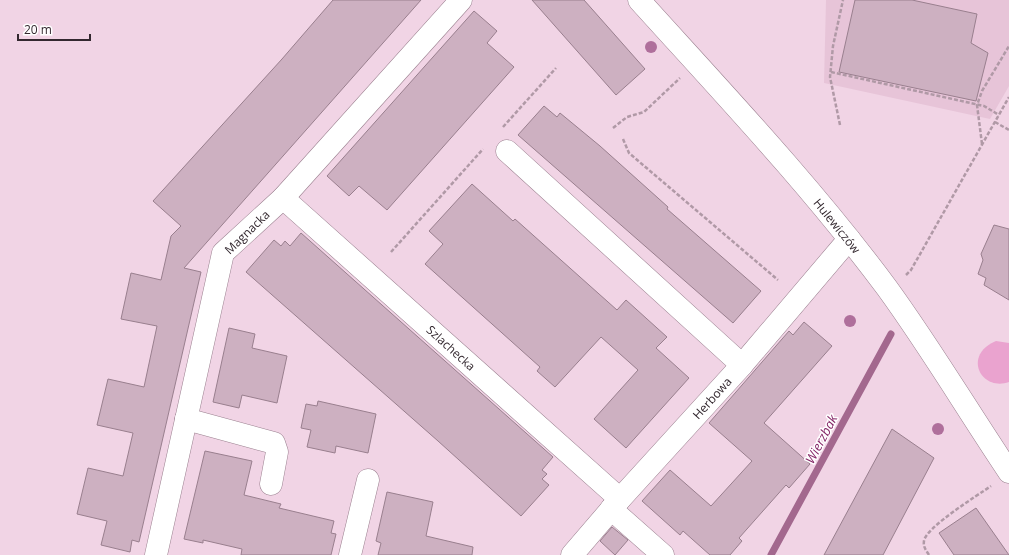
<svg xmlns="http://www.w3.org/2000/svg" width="1009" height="555" viewBox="0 0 1009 555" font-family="'Open Sans',sans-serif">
<rect width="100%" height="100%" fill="#f1d4e5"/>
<polygon fill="#e7c4d8" points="826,0 1009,0 1009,86 990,119 824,83"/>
<path fill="#eaa3cf" d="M 996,341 L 1009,343 L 1009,382 C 981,392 962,355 996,341 Z"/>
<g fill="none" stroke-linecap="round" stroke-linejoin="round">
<polyline stroke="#a3688e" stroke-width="7" points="771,555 891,334"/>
</g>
<g fill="#cdb0c1" stroke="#997f8e">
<polygon points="333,0 421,0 184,268 201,272 139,542 132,540 130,552 101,545 107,521 77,514 88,468 123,476 133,433 97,425 108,379 144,387 157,326 121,319 131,273 161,280 171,236 181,226 153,201 282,59"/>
<polygon points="532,0 584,0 645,69 616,95"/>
<polygon points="855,0 912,0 977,14 971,43 988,53 976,101 839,72"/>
<polygon points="474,11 497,31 487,43 514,67 387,210 359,186 349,196 327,176"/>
<polygon points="544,106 557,117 560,113 600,146 668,207 667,209 761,291 733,323 518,135"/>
<polygon points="472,184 513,221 515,219 617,310 626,300 667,337 656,348 689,378 626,448 594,419 638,370 601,337 555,387 537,371 540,367 425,264 443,244 429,231"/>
<polygon points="994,225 1009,229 1009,300 984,285 986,278 978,274 983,260 981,254"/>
<polygon points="301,233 553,457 542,470 547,474 542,479 549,485 521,516 438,441 246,272 274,240 281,246 285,241 290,246"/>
<polygon points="804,322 832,346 764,423 810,464 789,488 786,485 739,538 742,541 730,555 710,555 683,531 680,535 642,501 670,470 711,506 752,461 709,423 789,331 793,335"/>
<polygon points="229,328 255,334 252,348 287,356 277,403 242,395 239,408 213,402"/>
<polygon points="318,401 376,414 368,453 336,446 335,453 307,447 311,430 301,428 306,404 317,406"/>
<polygon points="892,429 934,458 883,555 824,555"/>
<polygon points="205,451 252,461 244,495 281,504 279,508 334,521 331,533 336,534 331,555 241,555 242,549 203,540 203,543 184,539"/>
<polygon points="387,492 433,502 426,536 473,547 472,555 378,555 381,543 376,541"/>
<polygon points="976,508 1009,555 954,555 939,533"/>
<polygon points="612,527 628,540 615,555 600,541"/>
</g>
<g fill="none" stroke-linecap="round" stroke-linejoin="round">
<g stroke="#997f8e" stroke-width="23">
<g id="minor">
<path d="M 639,0 C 724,94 812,187 887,288 C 930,347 968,411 1009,472"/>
<polyline points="507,151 742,365"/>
<polyline points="283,198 620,499"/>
<polyline points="186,419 274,443 277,452 271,484"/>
<polyline points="611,509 663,555"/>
<polyline points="156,555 223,253 283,198 461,0"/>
<polyline points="350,555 368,480"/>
<polyline points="572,555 620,499 742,365 849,239"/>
</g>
</g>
<g stroke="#b099a6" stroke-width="2.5" stroke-dasharray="4 2" stroke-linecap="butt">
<polyline points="831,72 984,106 999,115"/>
<polyline points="995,122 1009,130"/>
<polyline points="840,125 830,77 833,46 843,0"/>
<polyline points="503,127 556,68"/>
<polyline points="613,128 627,117 644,112 680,78"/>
<polyline points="623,139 629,153 778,280"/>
<polyline points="982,144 977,105 982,91 1009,46"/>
<polyline points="391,252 483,149"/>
<polyline points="906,275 911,270 1009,97"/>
<path d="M 929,555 C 926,550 923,547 924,541 C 925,528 978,495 991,486"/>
</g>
<use href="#minor" stroke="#fff" stroke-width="22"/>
</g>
<g fill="#af6f9b">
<circle cx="651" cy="47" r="6"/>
<circle cx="850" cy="321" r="6"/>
<circle cx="938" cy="429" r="6"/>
</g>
<g text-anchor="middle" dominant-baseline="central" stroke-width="3" stroke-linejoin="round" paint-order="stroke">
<g font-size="12" fill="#33282f" stroke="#fff">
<text transform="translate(837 226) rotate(51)">Hulewiczów</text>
<text transform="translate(247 232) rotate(-44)">Magnacka</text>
<text transform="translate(451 348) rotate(42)">Szlachecka</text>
<text transform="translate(712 398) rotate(-48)">Herbowa</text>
</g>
<g font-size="13" font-style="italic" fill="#852868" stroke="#fff">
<text transform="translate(821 439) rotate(-62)">Wierzbak</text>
</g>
</g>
<path d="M18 34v6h72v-6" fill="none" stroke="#33282f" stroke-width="2"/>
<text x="24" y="34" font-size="12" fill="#33282f" stroke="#ffffff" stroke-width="3" paint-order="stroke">20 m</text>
</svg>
